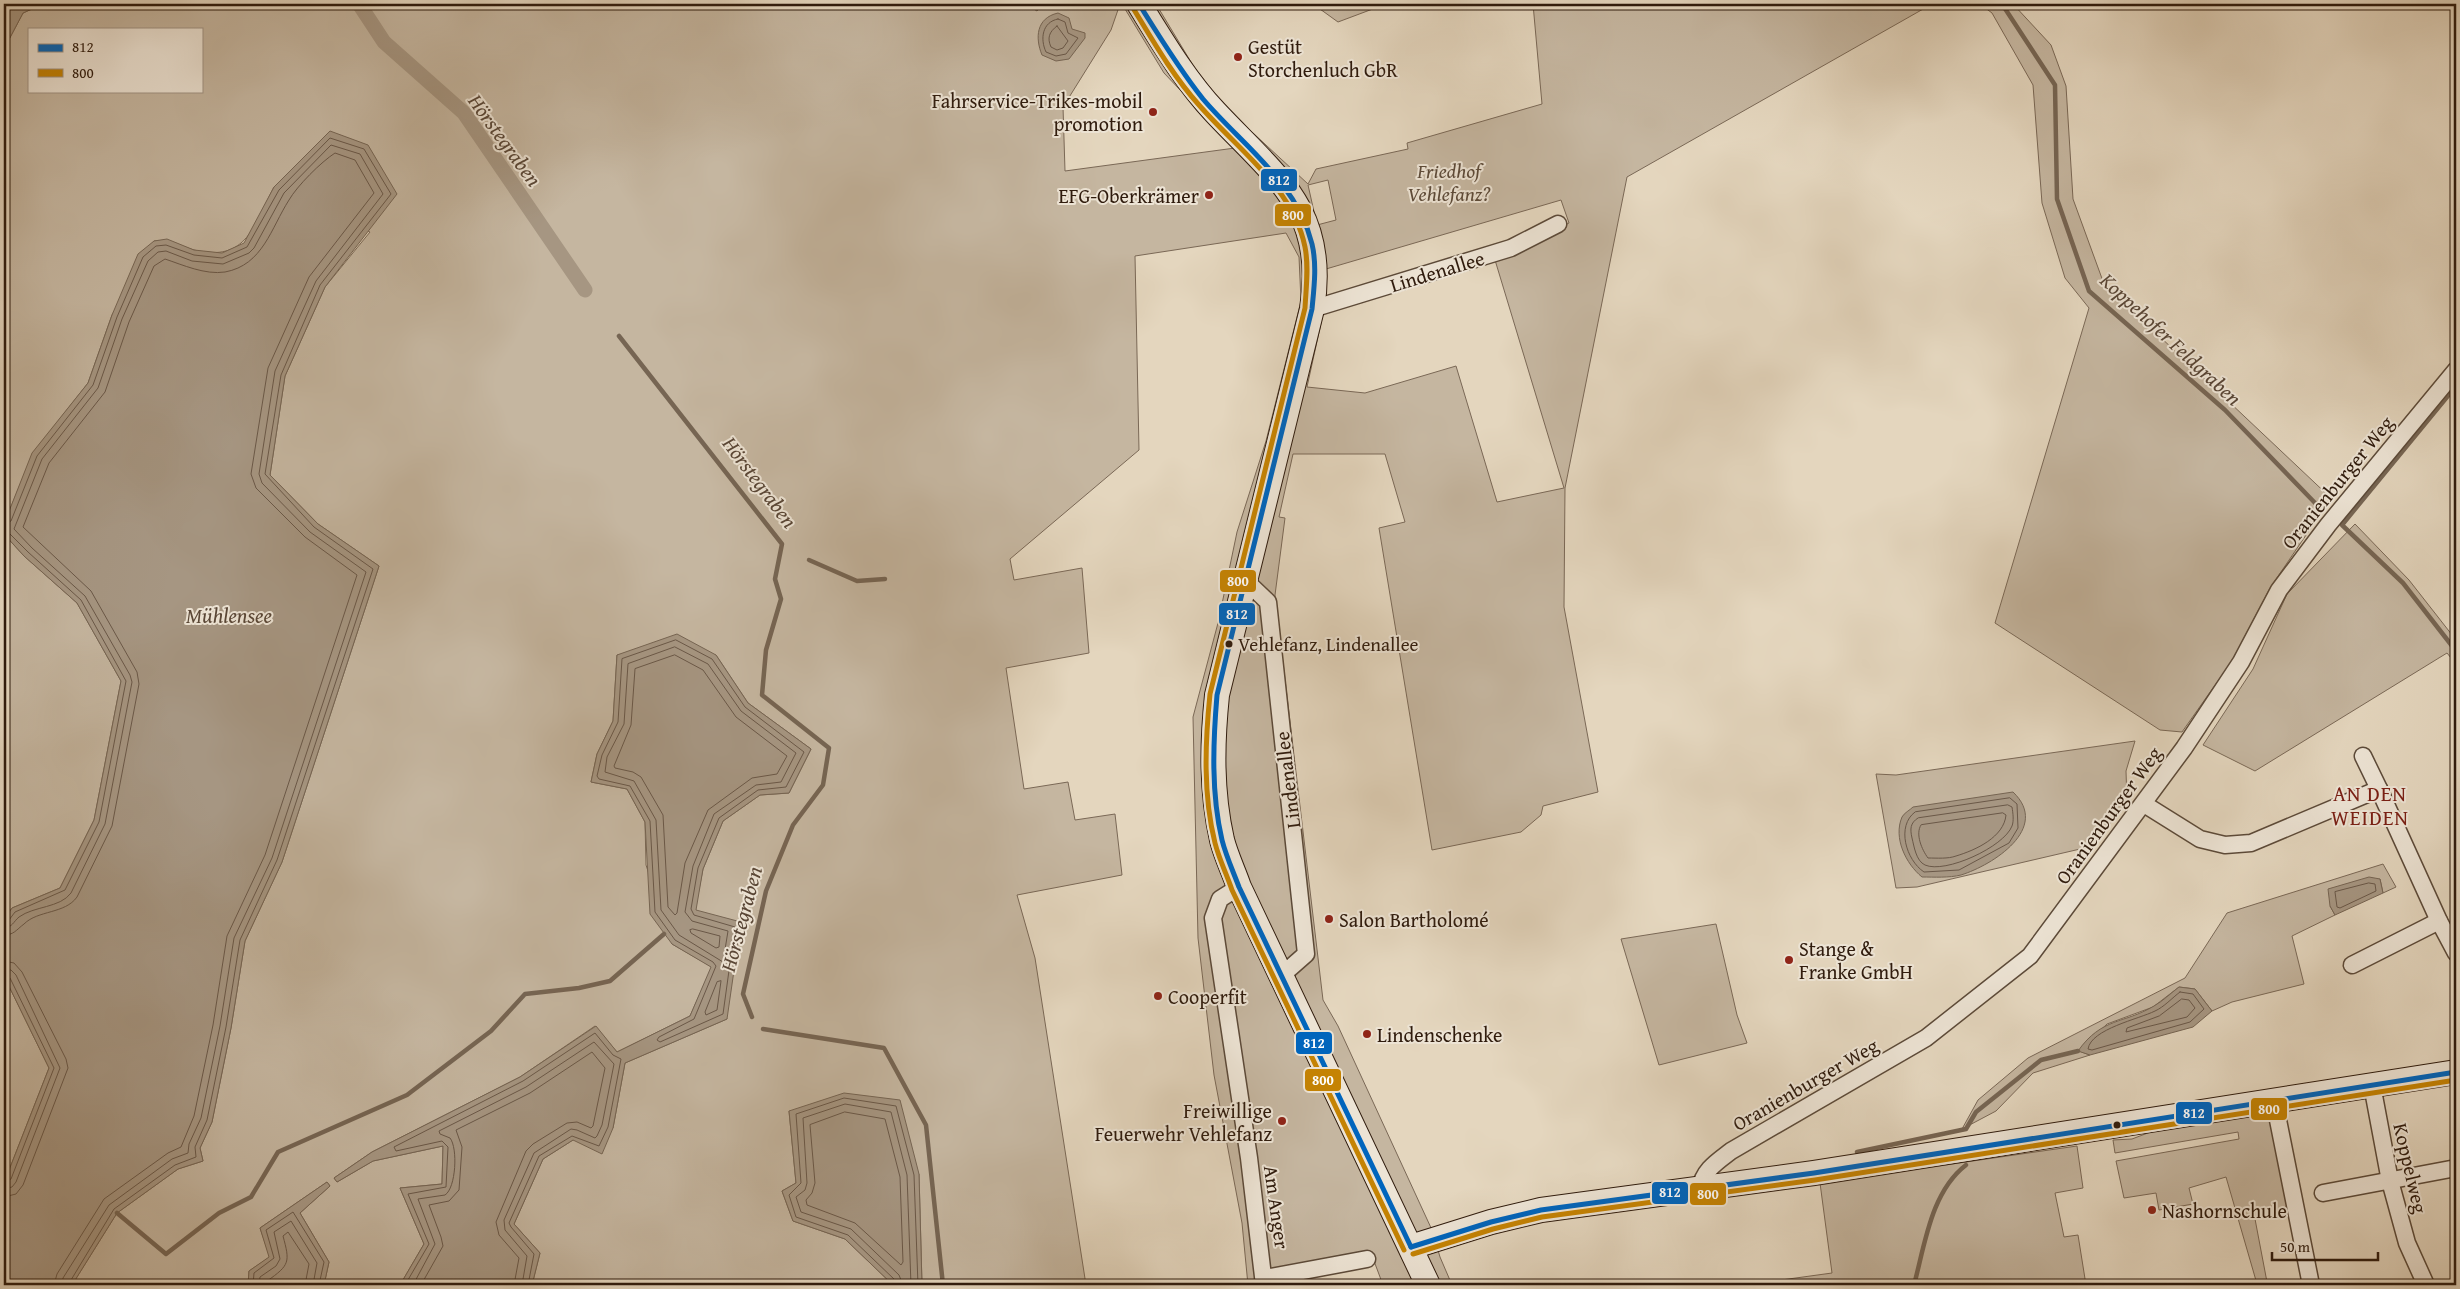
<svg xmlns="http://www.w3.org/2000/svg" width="2460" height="1289" viewBox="0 0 2460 1289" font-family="'Gentium Book Plus',serif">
<rect width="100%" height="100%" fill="#e4d6be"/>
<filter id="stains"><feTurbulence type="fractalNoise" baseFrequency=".004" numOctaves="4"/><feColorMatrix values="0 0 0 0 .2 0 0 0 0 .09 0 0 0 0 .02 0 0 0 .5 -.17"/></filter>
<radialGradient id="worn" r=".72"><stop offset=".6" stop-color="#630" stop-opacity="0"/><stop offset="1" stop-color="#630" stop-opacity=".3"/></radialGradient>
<g fill="#c5b6a0" stroke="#7a6856" fill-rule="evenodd">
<path d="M 43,4 L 1031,4 L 1029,6 L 1037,11 L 1043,4 L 1120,4 L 1111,30 L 1063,107 L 1065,171 L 1235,148 L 1164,73 L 1122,4 L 1156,4 L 1194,67 L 1225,107 L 1308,184 L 1316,169 L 1408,149 L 1407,143 L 1542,104 L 1533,4 L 1932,4 L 1627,177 L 1565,488 L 1564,607 L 1598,792 L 1543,806 L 1541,815 L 1521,832 L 1432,850 L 1379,528 L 1405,522 L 1385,454 L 1293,454 L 1279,517 L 1285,518 L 1275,595 L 1323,1000 L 1338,1026 L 1432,1230 L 1440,1257 L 1452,1285 L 1383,1285 L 1371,1253 L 1271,1285 L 1248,1285 L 1242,1223 L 1214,1075 L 1198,938 L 1193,717 L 1218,623 L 1237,532 L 1266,441 L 1301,301 L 1299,257 L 1286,233 L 1135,256 L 1139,450 L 1010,559 L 1014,580 L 1082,568 L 1089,653 L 1006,668 L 1024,789 L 1068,782 L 1075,820 L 1115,814 L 1122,875 L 1017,895 L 1035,958 L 1086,1285 L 922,1285 L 919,1174 L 789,1111 L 796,1183 L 782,1191 L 793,1221 L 845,1239 L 893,1285 L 532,1285 L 540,1253 L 514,1224 L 543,1159 L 573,1140 L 613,1128 L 625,1063 L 727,1019 L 695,910 L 703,869 L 723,821 L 760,795 L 789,793 L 811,749 L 748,703 L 716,655 L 617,655 L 613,721 L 597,754 L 591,782 L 627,789 L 645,822 L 646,865 L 672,944 L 712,967 L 690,1016 L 617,1052 L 595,1026 L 520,1077 L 372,1152 L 334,1178 L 337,1182 L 373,1161 L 443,1146 L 442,1184 L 400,1188 L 424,1244 L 400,1285 L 324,1285 L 329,1262 L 300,1213 L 330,1186 L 327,1182 L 260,1228 L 270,1257 L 249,1271 L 248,1285 L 72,1285 L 117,1213 L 178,1169 L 203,1161 L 200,1148 L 212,1122 L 231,1028 L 245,941 L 282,862 L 379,566 L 318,524 L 270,475 L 285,376 L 325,287 L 370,232 L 274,187 C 254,225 247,263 194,250 C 179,246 170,239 154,241 L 112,315 L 88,383 L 33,453 L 4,524 L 4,49 L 23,13 ZM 29,29 L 201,29 L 201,91 L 29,91 ZM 1328,180 L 1336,220 L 1317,225 L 1308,185 ZM 1561,200 L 1569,223 L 1495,260 L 1564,488 L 1497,502 L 1456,366 L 1365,393 L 1307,387 L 1323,314 L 1326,269 Z"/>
<polygon points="1313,4 1386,4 1338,22"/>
<polygon points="1980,4 2013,4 2051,45 2066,86 2073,199 2104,284 2333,500 2317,519 2270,588 2232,661 2182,732 2160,730 1995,623 2089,308 2065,278 2042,203 2033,85 1992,13"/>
<polygon points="2355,524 2409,580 2456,640 2456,664 2447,653 2255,771 2203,745 2253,669 2287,594"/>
<polygon points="4,534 24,556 77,603 121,681 94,820 60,888 12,908 4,920"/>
<polygon points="2135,741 2126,771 2127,802 2093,846 1917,887 1896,888 1876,774 1896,775"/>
<polygon points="2383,864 2396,887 2383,893 2380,879 2330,906 2335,915 2292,936 2304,984 2232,1002 2212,1011 2195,989 2179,987 2153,1007 2107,1024 2079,1051 2090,1055 2033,1073 1996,1111 1962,1129 1978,1100 2028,1058 2185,978 2227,913"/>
<polygon points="1716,924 1737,1015 1747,1043 1659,1065 1621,939"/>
<polygon points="4,976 49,1068 4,1183"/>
<polygon points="2270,1113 2290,1201 2280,1214 2255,1219 2267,1282 2257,1284 2226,1177 2189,1188 2193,1204 2159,1210 2156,1193 2124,1198 2116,1161 2239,1139 2238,1132 2115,1153 2113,1140 2132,1139 2161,1128"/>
<polygon points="2077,1146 2083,1188 2055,1193 2064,1237 2078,1235 2086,1285 1745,1285 1832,1273 1820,1183"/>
</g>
<g fill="#a69682" stroke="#766553">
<polygon points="4,4 43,4 23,13 4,49"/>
<path d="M 1058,13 L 1069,18 L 1072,29 L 1085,33 L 1085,38 L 1069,59 L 1056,61 L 1042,55 C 1035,38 1036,18 1058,13 Z"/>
<polygon points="330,131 368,145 397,194 325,287 285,376 270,475 318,524 379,566 282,862 245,941 231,1028 212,1122 200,1148 203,1161 178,1169 117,1213 72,1285 4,1285 4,1183 49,1068 4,976 4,920 12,908 60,888 94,820 121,681 77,603 24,556 4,534 4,524 32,453 88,383 112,315 138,254 154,241 167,239 194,250 222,253 244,243 274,187"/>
<polygon points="677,634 716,655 748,703 811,749 789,793 760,795 723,821 703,869 696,910 741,922 727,1019 625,1063 613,1128 602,1154 573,1140 543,1159 514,1224 540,1253 532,1285 400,1285 424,1244 400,1188 442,1184 443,1146 373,1161 337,1182 334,1178 372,1152 520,1077 596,1026 617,1052 690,1016 711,967 672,944 650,914 645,822 627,789 591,782 597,754 613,721 617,655"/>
<path d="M 2013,792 C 2051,828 1993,865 1961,875 C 1949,878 1934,877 1922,877 C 1906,864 1893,838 1902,817 C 1904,813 1910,810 1913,807 Z"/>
<polygon points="2369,877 2380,879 2383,893 2335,915 2330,906 2328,889"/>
<path d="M 2179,987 L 2195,989 L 2212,1011 L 2193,1027 L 2090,1055 L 2078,1051 C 2102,1017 2124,1024 2154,1006 C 2163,1001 2171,993 2179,987 Z"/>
<polygon points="844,1093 900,1100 919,1174 922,1285 893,1285 845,1239 793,1221 782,1191 796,1183 789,1111"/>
<polygon points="327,1182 330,1186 300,1213 329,1262 324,1285 248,1285 249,1271 269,1257 260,1228"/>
</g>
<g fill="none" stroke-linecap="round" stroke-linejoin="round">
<g stroke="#6a5848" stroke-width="1">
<path d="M 1058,19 L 1065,22 L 1068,33 L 1078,38 L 1066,54 L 1056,56 L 1046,52 C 1040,39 1042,22 1058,19 Z"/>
<path d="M 1057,26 L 1068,41 L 1063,48 L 1057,50 L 1051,47 C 1047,38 1049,32 1057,26 Z"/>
<polyline points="4,524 11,521 37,456 93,385 117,317 143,257 156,246 166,245 194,255 222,258 247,247 279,190 330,138 364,149 391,194 320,285 281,375 265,474 314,527 373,569 277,860 240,940 226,1027 207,1120 195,1147 196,1157 175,1165 114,1209 68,1285"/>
<polyline points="4,531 9,533 28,552 81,600 126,681 99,822 65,890 15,912 9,920 4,922"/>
<polygon points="676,640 712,659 745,707 804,752 786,787 758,790 719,818 698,868 691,909 694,915 735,927 723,1014 660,1042 657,1040 659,1037 694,1019 716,966 713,962 675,940 655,912 650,821 630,786 599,779 597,776 602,755 618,722 622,659"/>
<polygon points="675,647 708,664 741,711 796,753 781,782 756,785 714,814 693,866 685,912 692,921 728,931 723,962 679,935 661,910 656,820 634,781 605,772 607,757 624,724 628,664"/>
<polygon points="675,655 703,670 736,717 787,756 777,774 752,778 708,810 685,863 677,913 675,915 668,907 663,815 641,777 633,772 615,768 614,766 631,725 635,669"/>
<path d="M 2010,798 L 2017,804 L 2018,828 L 2009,843 L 1959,870 L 1924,872 C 1906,860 1896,826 1915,812 Z"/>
<path d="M 2008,805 L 2012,807 C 2013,813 2014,821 2012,826 C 2004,847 1945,874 1925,865 C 1916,861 1914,846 1912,838 C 1910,829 1910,823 1918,818 Z"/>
<path d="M 2003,813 L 2006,815 C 2004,837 1976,850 1956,856 C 1948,859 1937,858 1928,858 C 1922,850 1915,834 1921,825 Z"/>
<polygon points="2369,883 2375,884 2376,891 2340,908 2337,907 2335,892"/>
<path d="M 4,928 C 13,927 13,922 19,917 C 34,906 60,908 71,893 L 105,824 L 132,682 L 130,675 L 85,596 L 32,548 L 14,529 L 42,459 L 98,388 L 122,319 L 148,261 L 158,252 L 166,251 L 192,261 L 223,264 L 249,253 L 254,248 L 284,193 L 331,145 L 360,154 L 383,194 L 316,281 L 275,371 L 259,474 L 262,483 L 310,532 L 366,572 L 272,858 L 234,938 L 220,1026 L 201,1118 L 189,1144 L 188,1153 L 172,1159 L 109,1205 L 63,1278 L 62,1285"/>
<polygon points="693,929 720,936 719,947 716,948 691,933 690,930"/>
<path d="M 4,935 C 14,935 16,930 24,924 C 38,910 65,914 77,897 L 112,826 L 139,684 L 137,672 L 91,591 L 23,527 L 49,463 L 105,392 L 129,322 L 154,266 L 165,259 C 183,265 205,275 225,272 C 263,265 271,228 289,200 C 297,186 321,162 335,153 L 355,160 L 374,193 L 309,277 L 268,368 L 251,474 L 256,488 L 305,537 L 357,575 L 265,855 L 227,936 L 213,1025 L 194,1116 L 181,1147 L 168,1153 L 104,1199 L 57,1274 L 54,1285"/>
<polyline points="4,961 14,963 22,972 66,1059 68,1068 23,1185 16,1194 4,1197"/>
<polyline points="4,969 11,970 16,975 60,1068 16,1182 12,1187 4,1189"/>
<polyline points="4,975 10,978 54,1068 11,1179 4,1183"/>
<polygon points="721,981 717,1010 706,1015 705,1012 717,982"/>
<path d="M 2180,992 L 2193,994 L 2204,1009 L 2190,1022 L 2092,1050 L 2088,1049 C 2091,1029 2139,1019 2155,1011 C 2164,1007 2172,998 2180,992 Z"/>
<polygon points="2182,999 2189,1000 2195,1008 2187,1017 2126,1032 2127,1028 2159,1016"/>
<polygon points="845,1112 885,1119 900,1177 903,1262 901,1265 855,1223 807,1205 806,1200 812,1193 815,1183 810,1125"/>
<polyline points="253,1285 254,1273 274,1258 266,1230 293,1212 324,1262 319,1285"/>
<polyline points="259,1285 260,1277 276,1266 280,1259 274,1232 291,1221 317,1263 313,1285"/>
<path d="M 266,1285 L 267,1281 C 290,1265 290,1262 283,1236 L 288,1232 L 309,1264 L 305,1285"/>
<polyline points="405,1285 429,1244 408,1194 446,1187 448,1147 442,1141 396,1151 394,1147 523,1081 595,1033 613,1055 621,1059 608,1127 599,1146 572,1136 539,1156 509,1223 511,1227 534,1254 528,1285"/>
<path d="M 413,1285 L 435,1244 L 418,1199 L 445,1195 C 456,1188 458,1148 450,1138 L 440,1134 L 439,1131 L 526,1087 L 594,1042 L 614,1064 L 602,1125 L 597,1136 L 595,1138 L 577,1130 L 571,1129 L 534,1153 L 504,1220 L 505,1230 L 527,1256 L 522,1285"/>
<polyline points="421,1285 443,1246 441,1237 429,1205 449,1201 459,1190 462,1147 456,1130 530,1093 592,1052 605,1068 593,1126 591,1128 577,1122 567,1123 533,1144 526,1151 496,1222 499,1235 519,1258 514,1285"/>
<polyline points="896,1285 895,1280 848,1235 796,1217 789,1195 801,1183 796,1114 844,1098 896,1106 914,1175 918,1285"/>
<polyline points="903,1285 899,1275 851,1229 801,1212 796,1197 805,1190 807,1183 803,1118 845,1104 891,1112 907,1175 911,1285"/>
</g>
<g stroke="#766553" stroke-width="4.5">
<polyline points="2002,4 2055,85 2057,199 2089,291 2225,410 2317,505"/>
<polyline points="619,336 782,544 775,579 781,599 766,650 762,695 829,748 823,785 793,825 766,891 743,994 752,1017"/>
<polyline points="2456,386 2342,525 2403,583 2456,651"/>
<polyline points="809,560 857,581 885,579"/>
<polyline points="763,1029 884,1048 926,1125 943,1285"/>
<polyline points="1857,1152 1966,1129 1976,1112 2041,1060 2078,1051"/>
<polyline points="117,1213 166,1254 219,1213 251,1197 278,1152 407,1095 491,1031 525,994 579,988 610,981 664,934"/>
<path d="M 1914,1285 C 1925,1244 1931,1192 1966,1165"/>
</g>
<polyline stroke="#a69682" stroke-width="15" points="359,4 384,42 464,113 585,290"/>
<g stroke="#5c4a39" stroke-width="19">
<g id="street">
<polyline points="1312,309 1511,248 1558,224"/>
<polyline points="1246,581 1268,602 1306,954 1281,976"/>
<polyline points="2363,756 2379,789"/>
<polyline points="2144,804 2200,839 2225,845 2251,843 2379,789 2439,921 2456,953"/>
<polyline points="1239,887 1220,899 1213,918 1249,1158 1264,1285"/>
<polyline points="2352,965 2439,921"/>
<polyline points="2372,1085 2390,1181 2407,1243 2426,1285"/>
<polyline points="2274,1100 2311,1285"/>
<path d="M 1701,1188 C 1702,1171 1718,1161 1731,1151 L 1926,1038 L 2030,956 L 2184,748 L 2241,662 L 2279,590 L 2328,525 L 2456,370"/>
<polyline points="2323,1193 2456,1168"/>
<polyline points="1265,1278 1367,1259"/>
</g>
</g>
<g stroke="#2f1b0d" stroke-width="26">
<g id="secondary">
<path d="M 1139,4 C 1162,41 1185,80 1215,112 C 1275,176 1328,210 1312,309 L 1217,695 C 1212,744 1211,791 1222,840 C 1226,856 1234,872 1239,887 L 1428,1285"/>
<polyline points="1411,1247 1491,1222 1541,1210 1814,1173 2456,1072"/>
</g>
</g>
<use href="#street" stroke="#ede4d5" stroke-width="16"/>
<use href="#secondary" stroke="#ede4d5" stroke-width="24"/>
<g stroke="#ede4d5" stroke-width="9">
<g id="bus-1">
<path d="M 1139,4 C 1159,36 1179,69 1203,99 C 1242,145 1297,182 1312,244 C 1317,265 1314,288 1312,309 L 1217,695 C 1213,743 1211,793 1222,840 C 1226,856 1233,871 1239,887 L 1411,1247"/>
<polyline points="1411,1247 1491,1222 1541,1210 1814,1173 2456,1072"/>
</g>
</g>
<g stroke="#ede4d5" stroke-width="9">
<g id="bus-2">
<path d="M 1133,8 C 1153,41 1173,76 1199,105 C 1237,149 1293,187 1305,247 C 1309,267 1306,288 1305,308 L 1210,694 C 1205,743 1203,795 1215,843 C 1219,859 1227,875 1232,890 L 1404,1250"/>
<polyline points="1413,1254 1493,1229 1542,1217 1815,1180 2456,1080"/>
</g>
</g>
<use href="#bus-1" stroke="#0065bd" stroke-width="5"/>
<use href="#bus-2" stroke="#c58303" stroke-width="5"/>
</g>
<g fill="#8f2418" stroke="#ede4d5" stroke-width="2">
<circle cx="1238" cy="57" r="5"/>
<circle cx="1153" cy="112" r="5"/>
<circle cx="1209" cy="195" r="5"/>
<circle cx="1329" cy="919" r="5"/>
<circle cx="1789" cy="960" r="5"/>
<circle cx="1158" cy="996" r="5"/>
<circle cx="1367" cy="1034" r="5"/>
<circle cx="1282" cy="1121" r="5"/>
<circle cx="2152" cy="1210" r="5"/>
</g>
<g fill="#2f1b0d" stroke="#ede4d5" stroke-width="2">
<circle cx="1229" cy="644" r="4.5"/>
<circle cx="2117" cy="1125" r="4.5"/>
</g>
<g text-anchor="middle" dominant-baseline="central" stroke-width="4" stroke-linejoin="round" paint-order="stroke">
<g font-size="19" fill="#2f1b0d" stroke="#ede4d5" text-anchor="start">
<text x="1238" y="644">Vehlefanz, Lindenallee</text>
</g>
<g font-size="20" fill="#2f1b0d" stroke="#ede4d5" text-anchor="start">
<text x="1248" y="46">Gestüt<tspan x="1248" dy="23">Storchenluch GbR</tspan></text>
<text x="1143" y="100" text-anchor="end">Fahrservice-Trikes-mobil<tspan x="1143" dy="23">promotion</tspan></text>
<text x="1199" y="195" text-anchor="end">EFG-Oberkrämer</text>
<text x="1339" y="919">Salon Bartholomé</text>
<text x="1799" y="948">Stange &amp;<tspan x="1799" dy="23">Franke GmbH</tspan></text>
<text x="1168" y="996">Cooperfit</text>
<text x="1377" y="1034">Lindenschenke</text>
<text x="1272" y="1110" text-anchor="end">Freiwillige<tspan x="1272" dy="23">Feuerwehr Vehlefanz</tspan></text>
<text x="2162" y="1210">Nashornschule</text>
</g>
<g font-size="20" font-style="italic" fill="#5c4a39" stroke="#ede4d5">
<text x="1449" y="170">Friedhof<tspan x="1449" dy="23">Vehlefanz?</tspan></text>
</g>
<g font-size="20" fill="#2f1b0d" stroke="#ede4d5">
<text transform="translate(1437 271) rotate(-17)">Lindenallee</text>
<text transform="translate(2337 482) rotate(-51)">Oranienburger Weg</text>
<text transform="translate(1287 780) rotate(-97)">Lindenallee</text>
<text transform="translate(2108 815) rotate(-54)">Oranienburger Weg</text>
<text transform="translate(1805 1084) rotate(-30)">Oranienburger Weg</text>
<text transform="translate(2411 1168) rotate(77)">Koppelweg</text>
<text transform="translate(1277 1207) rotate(82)">Am Anger</text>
</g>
<g font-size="21" font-style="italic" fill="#594636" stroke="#ede4d5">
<text transform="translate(505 140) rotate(54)">Hörstegraben</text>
<text transform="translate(2171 339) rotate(43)">Koppehofer Feldgraben</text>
<text transform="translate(760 482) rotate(53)">Hörstegraben</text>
<text x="229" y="615">Mühlensee</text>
<text transform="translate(741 919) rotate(-75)">Hörstegraben</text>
</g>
<g font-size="21" letter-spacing="1" fill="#7a1f14" stroke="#ede4d5">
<text x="2370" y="793">AN DEN<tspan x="2370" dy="24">WEIDEN</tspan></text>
</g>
</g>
<g stroke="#ede4d5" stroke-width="2">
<rect x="1260" y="168" width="38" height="24" rx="5" fill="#0065bd"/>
<rect x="1274" y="203" width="38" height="24" rx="5" fill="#c58303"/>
<rect x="1219" y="569" width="38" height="24" rx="5" fill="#c58303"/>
<rect x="1218" y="602" width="38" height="24" rx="5" fill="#0065bd"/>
<rect x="1295" y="1031" width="38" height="24" rx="5" fill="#0065bd"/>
<rect x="1304" y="1068" width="38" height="24" rx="5" fill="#c58303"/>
<rect x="2250" y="1097" width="38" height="24" rx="5" fill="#c58303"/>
<rect x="2175" y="1101" width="38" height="24" rx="5" fill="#0065bd"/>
<rect x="1651" y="1181" width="38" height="24" rx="5" fill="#0065bd"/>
<rect x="1689" y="1182" width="38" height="24" rx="5" fill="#c58303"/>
</g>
<g font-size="14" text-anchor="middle" font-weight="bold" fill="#fff">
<text x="1279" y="185">812</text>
<text x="1293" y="220">800</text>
<text x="1238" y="586">800</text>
<text x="1237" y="619">812</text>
<text x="1314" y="1048">812</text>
<text x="1323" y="1085">800</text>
<text x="2269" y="1114">800</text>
<text x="2194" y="1118">812</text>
<text x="1670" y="1197">812</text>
<text x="1708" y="1199">800</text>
</g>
<rect width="2460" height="1289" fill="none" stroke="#e4d6be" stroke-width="20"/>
<rect x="5" y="5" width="2450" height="1279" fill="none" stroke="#2f1b0d" stroke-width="2.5"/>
<rect x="10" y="10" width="2440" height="1269" fill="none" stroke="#2f1b0d"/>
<rect x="28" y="28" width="175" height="65" fill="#ede4d5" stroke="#a19485"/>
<rect x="38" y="44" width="25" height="8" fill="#0065bd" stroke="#a19485"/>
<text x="72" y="52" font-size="15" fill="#2f1b0d">812</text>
<rect x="38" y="69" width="25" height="8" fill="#c58303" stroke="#a19485"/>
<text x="72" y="78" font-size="15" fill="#2f1b0d">800</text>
<path d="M2272 1252v8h106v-8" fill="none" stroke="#2f1b0d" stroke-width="2.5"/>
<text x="2280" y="1252" font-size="15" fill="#2f1b0d" stroke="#ede4d5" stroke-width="4" paint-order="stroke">50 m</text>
<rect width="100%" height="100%" filter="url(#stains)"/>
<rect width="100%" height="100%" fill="url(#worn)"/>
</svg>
